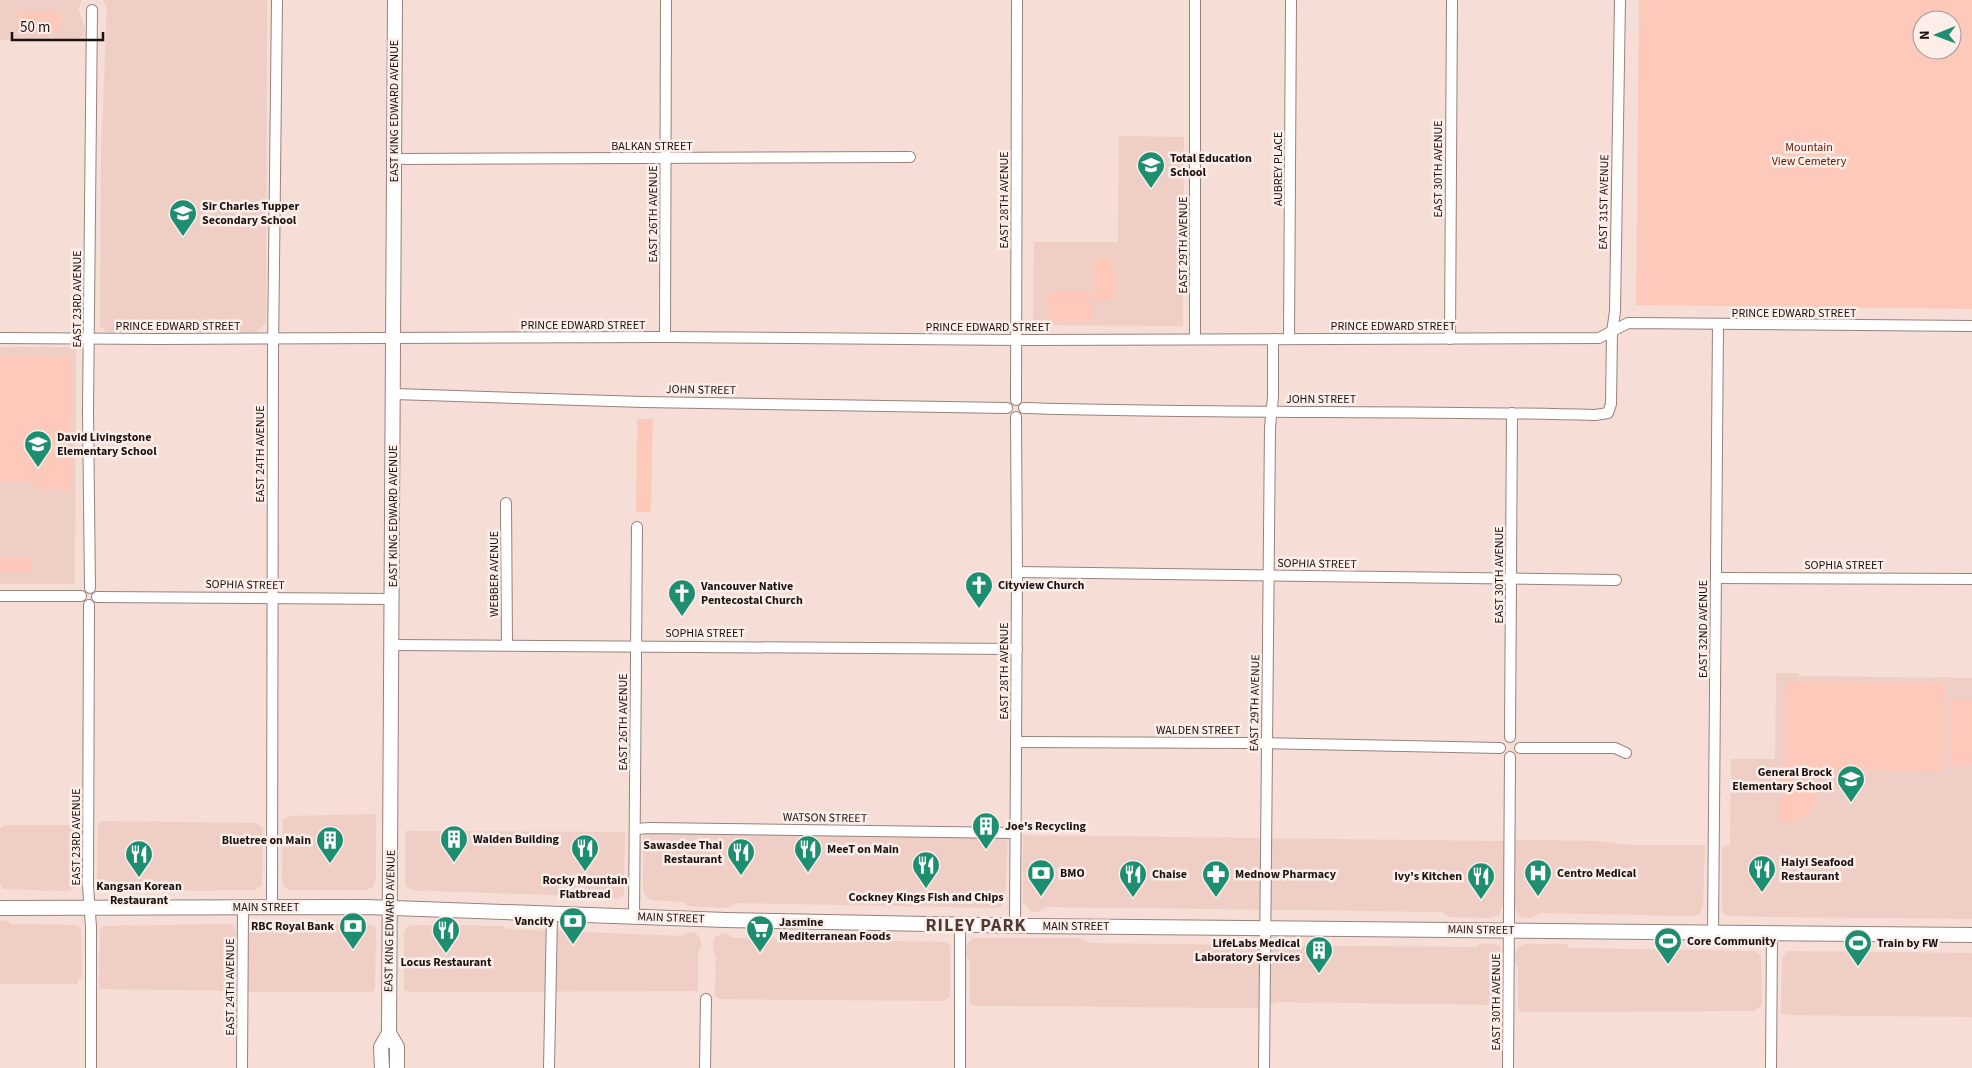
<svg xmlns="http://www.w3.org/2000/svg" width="1972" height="1068" viewBox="0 0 1972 1068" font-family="'Source Sans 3',sans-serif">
<rect width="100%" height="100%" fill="#f6ded7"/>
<g fill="#eecec5">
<polygon points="0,0 82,0 78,9 85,28 85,35 73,41 0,40"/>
<polygon points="103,0 267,0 266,323 256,332 107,332 100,327 101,151 107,8"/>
<polygon points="1119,136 1184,137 1183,326 1033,325 1034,242 1118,242"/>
<polygon points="0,347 76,347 75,584 0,584"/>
<polygon points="1776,673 1799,673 1799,676 1972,678 1972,919 1773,917 1728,916 1724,914 1722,909 1722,846 1730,845 1731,759 1775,759"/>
<polygon points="376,814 376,880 373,887 367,890 290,890 284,887 282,882 283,819 289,816"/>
<polygon points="101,821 257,823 263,828 262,885 255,890 102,891 97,883 98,825"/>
<polygon points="4,825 77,825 79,827 78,884 75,888 67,891 3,889 0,883 0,829"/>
<polygon points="405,831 625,832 624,893 621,898 611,899 602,897 410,890 405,883"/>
<polygon points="647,832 1008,834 1005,900 1002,906 997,908 736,903 727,908 689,906 683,902 651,900 646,897 643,889 643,837"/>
<polygon points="1023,835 1495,841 1528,840 1597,841 1631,845 1705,845 1703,906 1700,914 1692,916 1540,913 1531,918 1521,917 1517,913 1515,907 1502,907 1499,915 1491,918 1449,917 1442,912 1046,907 1039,912 1030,911 1023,903"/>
<polygon points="7,920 11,924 76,925 81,928 82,977 78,980 78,984 0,984 0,921"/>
<polygon points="229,924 233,926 236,931 236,989 235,991 99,989 100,931 103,926"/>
<polygon points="367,924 374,926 376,931 375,989 372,992 248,992 249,933 252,926"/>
<polygon points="412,925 502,926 507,929 682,936 686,933 693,932 699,936 701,941 701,947 698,953 698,991 410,992 404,990 404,933 407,927"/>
<polygon points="723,933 727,934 733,938 945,942 949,945 950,950 950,997 943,1001 719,999 715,995 716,957 714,953 713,943 715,937"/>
<polygon points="973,938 1080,938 1089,943 1248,945 1477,947 1481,943 1499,945 1502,951 1502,956 1498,960 1498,1004 1493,1005 1281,1002 1253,1008 978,1006 970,1004 970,961 965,956 967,944"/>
<polygon points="1525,944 1566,944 1570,948 1755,951 1761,956 1762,1005 1754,1011 1522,1012 1518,1009 1518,967 1515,963 1515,954 1518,947"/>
<polygon points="1788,951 1972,953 1972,1017 1788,1015 1781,1013 1782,960 1783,956"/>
</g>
<g fill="#fcc9ba" fill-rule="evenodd">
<path d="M 1639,0 L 1972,0 L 1972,309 L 1636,305 ZM 1922,20 L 1952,20 L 1952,50 L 1922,50 Z"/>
<rect x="18" y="12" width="44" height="20"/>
<polygon points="1093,257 1114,257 1115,299 1093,299"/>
<rect x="1048" y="291" width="43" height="30"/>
<polygon points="0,356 71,357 71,490 40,489 40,485 33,485 32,482 0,482"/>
<polygon points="637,419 653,419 651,512 636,512"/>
<rect x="0" y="558" width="32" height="14"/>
<polygon points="1786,681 1945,684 1944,771 1785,769"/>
<polygon points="1949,700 1972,700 1972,766 1949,765"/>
<path d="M 1783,777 L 1818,781 C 1816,812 1812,823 1778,821 Z"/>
</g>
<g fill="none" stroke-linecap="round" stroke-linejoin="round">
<g stroke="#98827c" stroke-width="12">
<g id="minor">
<polyline points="1195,0 1195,339"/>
<polyline points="394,159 910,157"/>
<polyline points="665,337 666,0"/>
<polyline points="0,338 159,339 665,337 1030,340 1599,338 1628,323 1972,326"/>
<polyline points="1289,339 1291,0"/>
<polyline points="1450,339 1452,0"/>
<polyline points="394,394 643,402 1007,408"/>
<polyline points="1016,400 1017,0"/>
<path d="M 1024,408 C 1215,414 1405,410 1595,415 L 1608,413 L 1611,404 L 1612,332 L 1615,311 L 1620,0"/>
<polyline points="506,503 507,645"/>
<polyline points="1017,572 1616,580"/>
<polyline points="1716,578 1972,579"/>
<polyline points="90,588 88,411 92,10"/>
<polyline points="0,596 81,596"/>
<polyline points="97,597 393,599"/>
<polyline points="89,605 88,886 91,927 91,1068"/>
<polyline points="393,645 1017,649"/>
<polyline points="1510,737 1512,413"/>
<polyline points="1016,742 1252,743 1500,748"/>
<polyline points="1520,748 1615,748 1626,753"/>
<polyline points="635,829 650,828 1015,833"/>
<polyline points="272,907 273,352 277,0"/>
<polyline points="634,917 637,527"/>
<polyline points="960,925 960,1068"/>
<polyline points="1015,926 1017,572 1016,417"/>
<polyline points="1713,933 1718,325"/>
<polyline points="242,1068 243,907"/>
<polyline points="549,1068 552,914"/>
<polyline points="705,1068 706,999"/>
<polyline points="1264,1068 1270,427 1273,397 1273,339"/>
<polyline points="1508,1068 1510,757"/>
<polyline points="1771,1068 1772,934"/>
</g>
</g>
<g stroke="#98827c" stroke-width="16">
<g id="secondary">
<polyline points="395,0 389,1033 397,1047 397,1068"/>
<polyline points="0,908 366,907 726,920 1029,926 1972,935"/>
<polyline points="382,1068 381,1047 389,1033"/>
</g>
</g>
<use href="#minor" stroke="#fff" stroke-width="10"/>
<use href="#secondary" stroke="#fff" stroke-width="14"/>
</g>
<defs>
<g id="school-pin" transform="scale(1.4375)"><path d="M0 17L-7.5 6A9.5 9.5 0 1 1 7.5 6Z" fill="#1d8f70" stroke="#fdeeea"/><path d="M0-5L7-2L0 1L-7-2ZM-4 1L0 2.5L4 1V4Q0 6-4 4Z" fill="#fff"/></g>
<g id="church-pin" transform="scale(1.4375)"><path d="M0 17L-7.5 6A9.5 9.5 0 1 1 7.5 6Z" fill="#1d8f70" stroke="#fdeeea"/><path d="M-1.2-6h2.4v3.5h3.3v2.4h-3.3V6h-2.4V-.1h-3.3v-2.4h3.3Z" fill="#fff"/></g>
<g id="building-pin" transform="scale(1.4375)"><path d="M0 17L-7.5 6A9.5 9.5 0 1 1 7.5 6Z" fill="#1d8f70" stroke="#fdeeea"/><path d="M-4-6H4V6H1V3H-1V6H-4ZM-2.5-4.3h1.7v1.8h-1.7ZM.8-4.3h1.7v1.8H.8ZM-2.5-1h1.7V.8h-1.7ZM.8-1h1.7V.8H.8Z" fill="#fff"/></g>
<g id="restaurant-pin" transform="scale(1.4375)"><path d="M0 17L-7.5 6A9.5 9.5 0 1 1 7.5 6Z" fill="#1d8f70" stroke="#fdeeea"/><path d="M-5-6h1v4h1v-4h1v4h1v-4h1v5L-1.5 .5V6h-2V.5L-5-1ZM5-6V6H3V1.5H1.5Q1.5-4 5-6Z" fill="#fff"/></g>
<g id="bank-pin" transform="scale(1.4375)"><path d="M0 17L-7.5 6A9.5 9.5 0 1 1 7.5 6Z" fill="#1d8f70" stroke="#fdeeea"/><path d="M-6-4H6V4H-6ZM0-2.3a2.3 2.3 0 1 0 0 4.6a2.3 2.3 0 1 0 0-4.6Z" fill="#fff"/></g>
<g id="hospital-pin" transform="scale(1.4375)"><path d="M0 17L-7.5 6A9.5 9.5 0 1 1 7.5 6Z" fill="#1d8f70" stroke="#fdeeea"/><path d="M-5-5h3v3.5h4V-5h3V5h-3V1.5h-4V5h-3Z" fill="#fff"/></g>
<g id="pharmacy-pin" transform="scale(1.4375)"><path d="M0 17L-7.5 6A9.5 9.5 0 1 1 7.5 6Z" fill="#1d8f70" stroke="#fdeeea"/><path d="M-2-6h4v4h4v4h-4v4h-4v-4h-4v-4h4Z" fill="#fff"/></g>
<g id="supermarket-pin" transform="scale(1.4375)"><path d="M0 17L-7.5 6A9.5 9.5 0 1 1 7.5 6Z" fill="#1d8f70" stroke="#fdeeea"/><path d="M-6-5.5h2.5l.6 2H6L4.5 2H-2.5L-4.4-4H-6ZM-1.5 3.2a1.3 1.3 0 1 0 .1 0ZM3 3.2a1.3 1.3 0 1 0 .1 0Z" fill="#fff"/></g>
<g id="stadium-pin" transform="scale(1.4375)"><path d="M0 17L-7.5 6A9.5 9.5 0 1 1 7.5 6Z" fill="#1d8f70" stroke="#fdeeea"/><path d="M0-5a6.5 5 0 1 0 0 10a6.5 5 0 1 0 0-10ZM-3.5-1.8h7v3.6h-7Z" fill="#fff"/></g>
</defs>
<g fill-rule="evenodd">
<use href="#school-pin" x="1151" y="165"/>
<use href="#school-pin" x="183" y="213"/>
<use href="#school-pin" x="38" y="444"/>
<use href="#church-pin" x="979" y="585"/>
<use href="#church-pin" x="682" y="593"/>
<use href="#school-pin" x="1851" y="779"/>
<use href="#building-pin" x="986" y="826"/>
<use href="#building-pin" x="454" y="839"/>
<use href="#building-pin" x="330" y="840"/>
<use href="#restaurant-pin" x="585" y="848"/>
<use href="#restaurant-pin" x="808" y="849"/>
<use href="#restaurant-pin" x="741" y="852"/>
<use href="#restaurant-pin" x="139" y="854"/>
<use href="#restaurant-pin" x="926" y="865"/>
<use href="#restaurant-pin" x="1762" y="869"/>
<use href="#bank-pin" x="1041" y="873"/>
<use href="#hospital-pin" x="1538" y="873"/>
<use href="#restaurant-pin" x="1133" y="874"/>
<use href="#pharmacy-pin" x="1216" y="874"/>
<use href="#restaurant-pin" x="1481" y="876"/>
<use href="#bank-pin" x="573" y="921"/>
<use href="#bank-pin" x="353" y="926"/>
<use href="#supermarket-pin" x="760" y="929"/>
<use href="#restaurant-pin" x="446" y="930"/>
<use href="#stadium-pin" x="1668" y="941"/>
<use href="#stadium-pin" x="1858" y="943"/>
<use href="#building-pin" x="1319" y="950"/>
</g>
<g text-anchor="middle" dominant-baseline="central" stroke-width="5" stroke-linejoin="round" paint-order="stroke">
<g font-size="12" fill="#1b1311" stroke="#fdeeea">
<text transform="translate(394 111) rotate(-90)">EAST KING EDWARD AVENUE</text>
<text x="652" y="146">BALKAN STREET</text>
<text transform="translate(1278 169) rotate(-90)">AUBREY PLACE</text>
<text transform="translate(1438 169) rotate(-90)">EAST 30TH AVENUE</text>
<text transform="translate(1004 200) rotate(-90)">EAST 28TH AVENUE</text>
<text transform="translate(1604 202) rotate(-89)">EAST 31ST AVENUE</text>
<text transform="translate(653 214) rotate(-90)">EAST 26TH AVENUE</text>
<text transform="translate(1183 245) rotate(-90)">EAST 29TH AVENUE</text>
<text transform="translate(77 299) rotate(-90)">EAST 23RD AVENUE</text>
<text x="1794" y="313">PRINCE EDWARD STREET</text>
<text x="583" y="325">PRINCE EDWARD STREET</text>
<text x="178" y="326">PRINCE EDWARD STREET</text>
<text x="1393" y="326">PRINCE EDWARD STREET</text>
<text x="988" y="327">PRINCE EDWARD STREET</text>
<text transform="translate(701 390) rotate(1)">JOHN STREET</text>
<text x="1321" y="399">JOHN STREET</text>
<text transform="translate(260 454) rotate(-90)">EAST 24TH AVENUE</text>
<text transform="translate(393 516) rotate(-90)">EAST KING EDWARD AVENUE</text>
<text transform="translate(1317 564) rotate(1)">SOPHIA STREET</text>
<text x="1844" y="565">SOPHIA STREET</text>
<text transform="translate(494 574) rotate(-90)">WEBBER AVENUE</text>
<text transform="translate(1499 575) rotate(-90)">EAST 30TH AVENUE</text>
<text transform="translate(245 585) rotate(1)">SOPHIA STREET</text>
<text transform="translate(1703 629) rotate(-90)">EAST 32ND AVENUE</text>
<text x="705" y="633">SOPHIA STREET</text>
<text transform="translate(1004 671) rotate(-90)">EAST 28TH AVENUE</text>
<text transform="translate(1255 703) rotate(-89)">EAST 29TH AVENUE</text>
<text transform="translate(623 722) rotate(-90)">EAST 26TH AVENUE</text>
<text x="1198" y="730">WALDEN STREET</text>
<text transform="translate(825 818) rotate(1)">WATSON STREET</text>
<text transform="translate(76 837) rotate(-90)">EAST 23RD AVENUE</text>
<text x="266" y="907">MAIN STREET</text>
<text transform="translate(671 918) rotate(2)">MAIN STREET</text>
<text transform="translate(390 921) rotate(-89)">EAST KING EDWARD AVENUE</text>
<text x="1076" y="926">MAIN STREET</text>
<text transform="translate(1481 930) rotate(1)">MAIN STREET</text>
<text transform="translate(230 987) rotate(-90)">EAST 24TH AVENUE</text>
<text transform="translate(1496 1002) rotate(-90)">EAST 30TH AVENUE</text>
</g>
<g font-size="12" fill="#641a02" stroke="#fdeeea">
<text x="1809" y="147">Mountain<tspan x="1809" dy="14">View Cemetery</tspan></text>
</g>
<g font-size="12" font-weight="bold" fill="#1b1311" stroke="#fdeeea" text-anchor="start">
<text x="1170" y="158">Total Education<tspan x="1170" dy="14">School</tspan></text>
<text x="202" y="206">Sir Charles Tupper<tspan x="202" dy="14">Secondary School</tspan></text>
<text x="57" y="437">David Livingstone<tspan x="57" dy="14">Elementary School</tspan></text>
<text x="998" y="585">Cityview Church</text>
<text x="701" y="586">Vancouver Native<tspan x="701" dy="14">Pentecostal Church</tspan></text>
<text x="1832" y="772" text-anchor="end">General Brock<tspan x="1832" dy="14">Elementary School</tspan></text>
<text x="1005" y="826">Joe's Recycling</text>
<text x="473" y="839">Walden Building</text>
<text x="311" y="840" text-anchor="end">Bluetree on Main</text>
<text x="722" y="845" text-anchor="end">Sawasdee Thai<tspan x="722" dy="14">Restaurant</tspan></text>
<text x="827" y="849">MeeT on Main</text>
<text x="1781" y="862">Haiyi Seafood<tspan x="1781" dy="14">Restaurant</tspan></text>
<text x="1060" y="873">BMO</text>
<text x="1557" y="873">Centro Medical</text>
<text x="1152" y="874">Chaise</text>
<text x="1235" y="874">Mednow Pharmacy</text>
<text x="1462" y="876" text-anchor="end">Ivy's Kitchen</text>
<text x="585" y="880" text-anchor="middle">Rocky Mountain<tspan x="585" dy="14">Flatbread</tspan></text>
<text x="139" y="886" text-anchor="middle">Kangsan Korean<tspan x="139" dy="14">Restaurant</tspan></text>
<text x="926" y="897" text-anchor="middle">Cockney Kings Fish and Chips</text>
<text x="554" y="921" text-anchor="end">Vancity</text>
<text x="779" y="922">Jasmine<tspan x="779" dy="14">Mediterranean Foods</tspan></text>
<text x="334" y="926" text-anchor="end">RBC Royal Bank</text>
<text x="1687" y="941">Core Community</text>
<text x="1300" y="943" text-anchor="end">LifeLabs Medical<tspan x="1300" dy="14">Laboratory Services</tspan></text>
<text x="1877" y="943">Train by FW</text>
<text x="446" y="962" text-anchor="middle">Locus Restaurant</text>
</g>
<g font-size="18" font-weight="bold" letter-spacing="1" fill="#4e3b36" stroke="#fdeeea">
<text x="976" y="925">RILEY PARK</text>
</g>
</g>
<g transform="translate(1937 35) rotate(269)"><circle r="24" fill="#fdeeea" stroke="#a39693"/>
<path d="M0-4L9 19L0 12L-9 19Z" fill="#1d8f70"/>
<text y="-8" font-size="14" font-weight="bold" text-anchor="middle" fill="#1b1311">N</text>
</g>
<path d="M12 32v8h91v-8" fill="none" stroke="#1b1311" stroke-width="2.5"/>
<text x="20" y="32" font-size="15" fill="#1b1311" stroke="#fdeeea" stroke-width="4" paint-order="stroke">50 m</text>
</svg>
